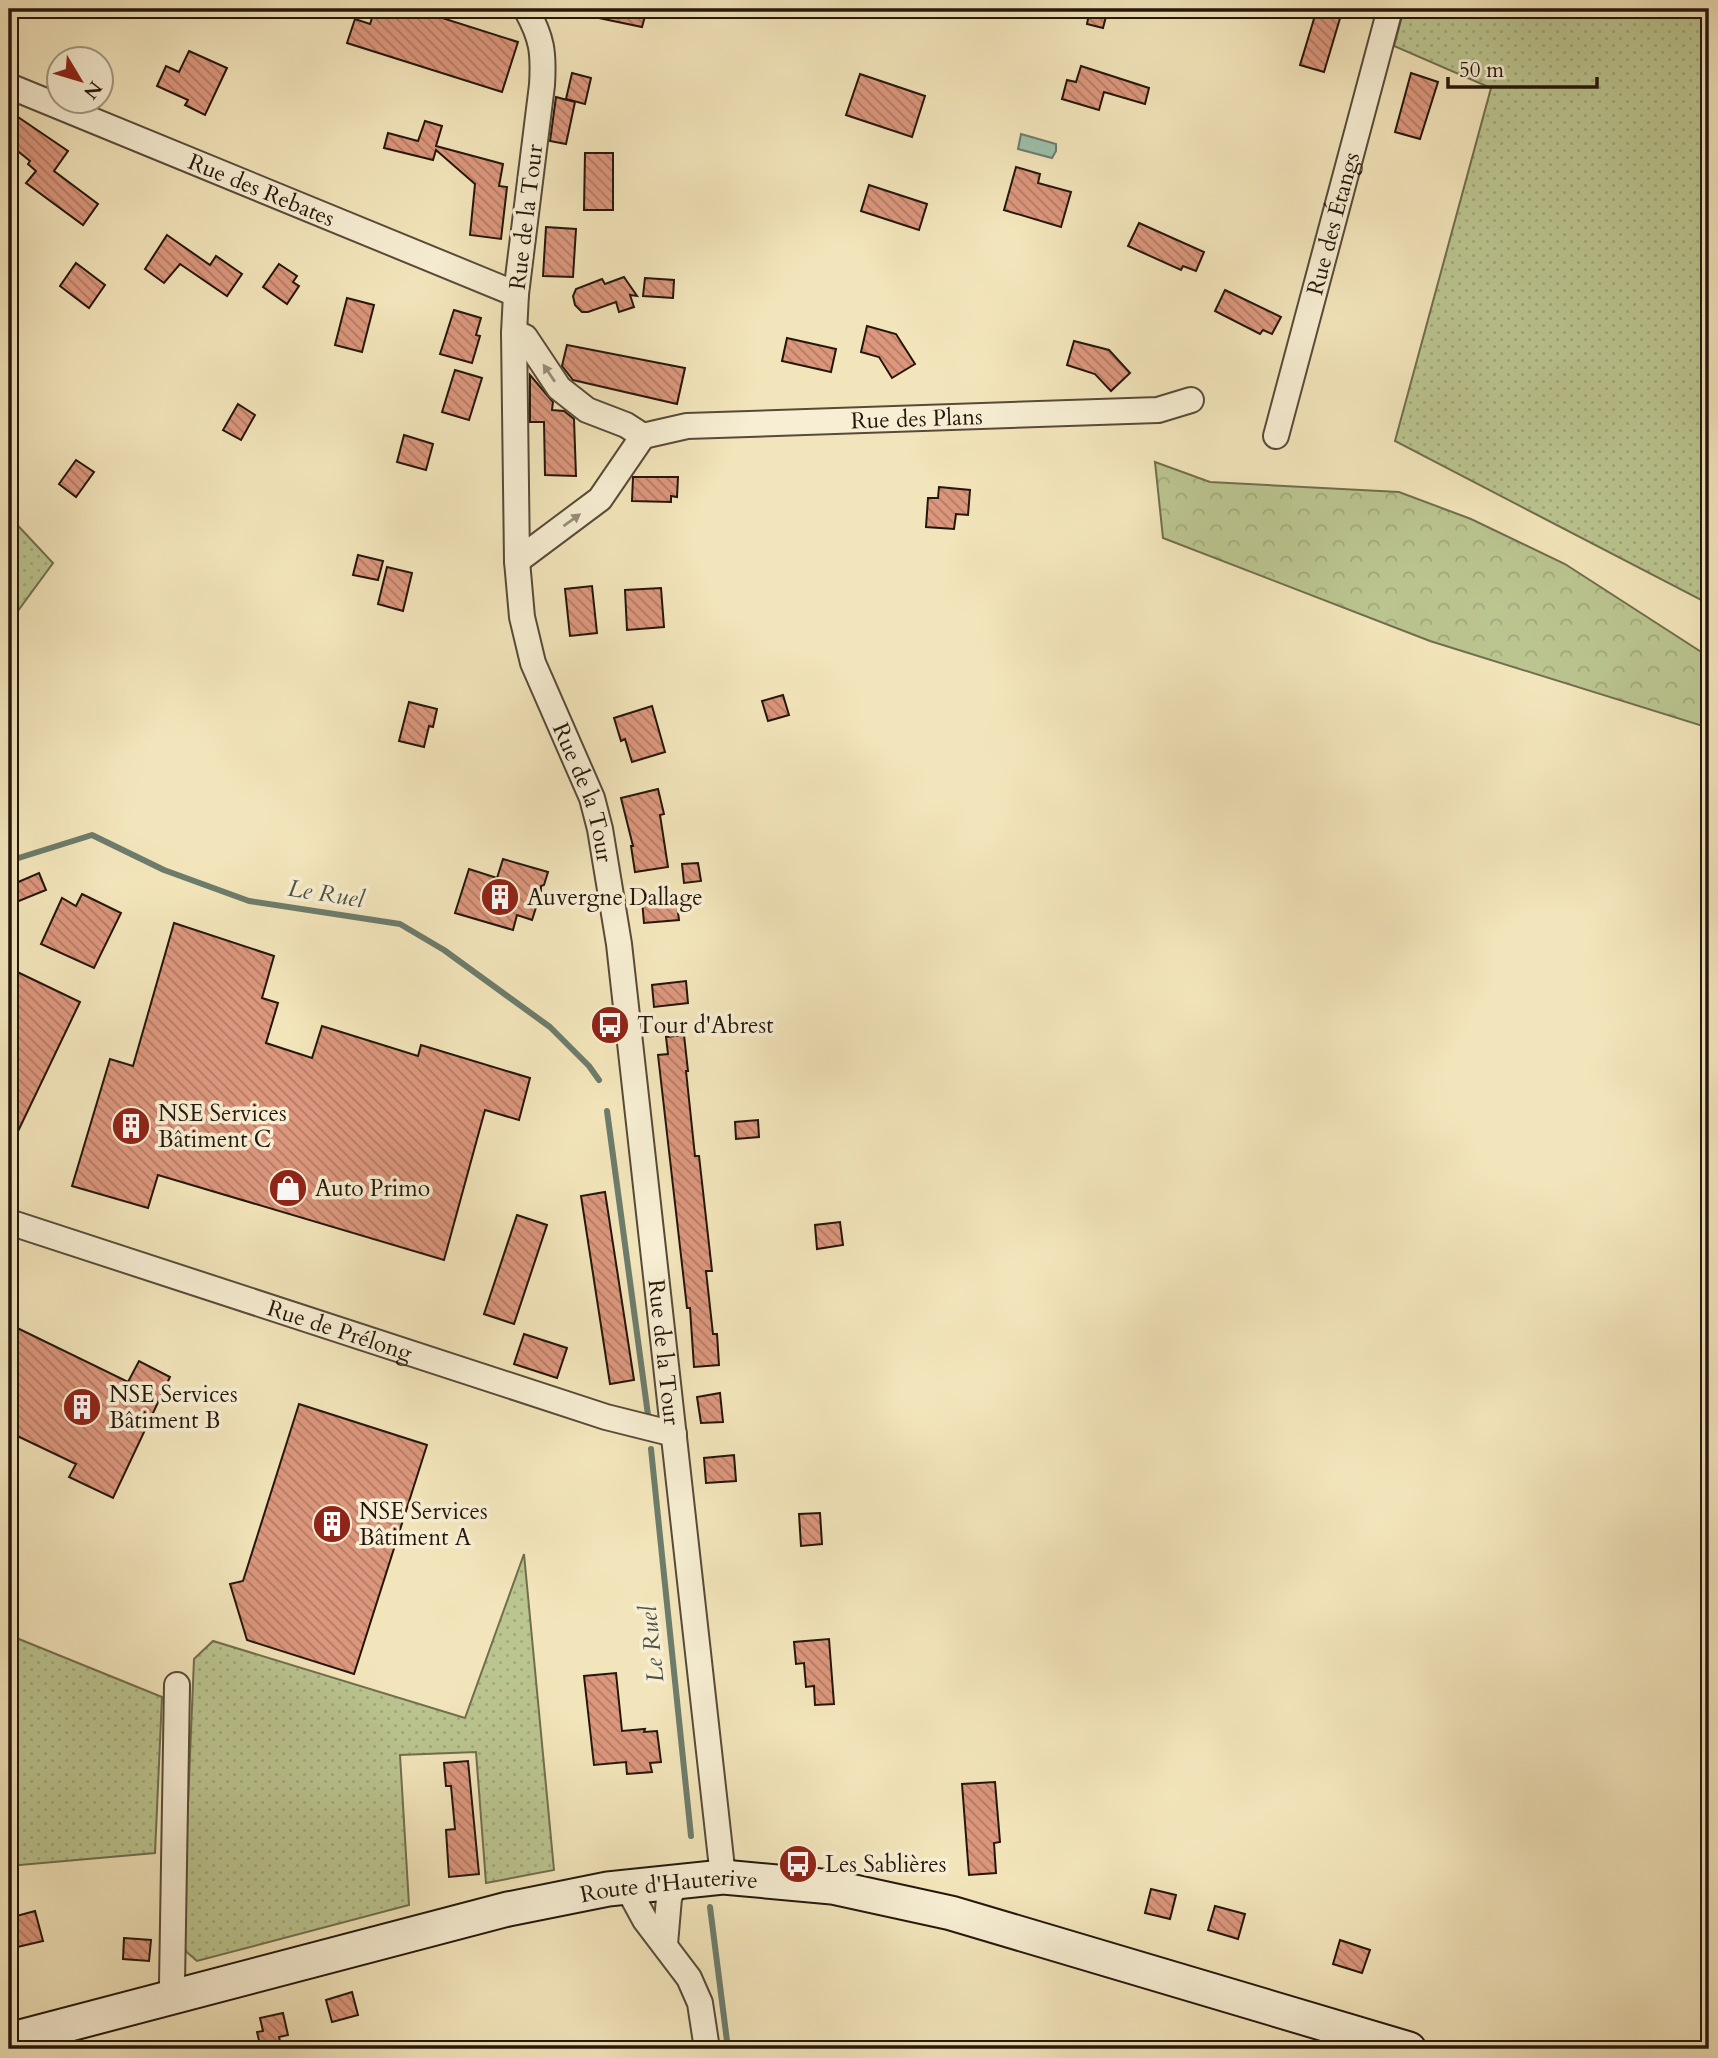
<svg xmlns="http://www.w3.org/2000/svg" width="1718" height="2058" viewBox="0 0 1718 2058" font-family="Cardo,serif">
<defs>
<pattern id="grass-dots" width="8" height="8" patternUnits="userSpaceOnUse" patternTransform="scale(1.75)"><rect width="8" height="8" fill="#bbc590"/><path d="M2 2h.1M6 6h.1" fill="none" stroke="#a1a87b" stroke-width="1.8" stroke-linecap="round"/></pattern>
<pattern id="forest-crowns" width="20" height="18" patternUnits="userSpaceOnUse" patternTransform="scale(1.75)"><rect width="20" height="18" fill="#bbc590"/><path d="M2 6a3 3 0 1 1 6 0M12 15a3 3 0 1 1 6 0" fill="none" stroke="#a1a87b"/></pattern>
<pattern id="building-back-hatch" width="6" height="6" patternUnits="userSpaceOnUse" patternTransform="scale(1.75)"><rect width="6" height="6" fill="#dc977d"/><path d="M-1 5l2 2M0 0l6 6M5-1l2 2" fill="none" stroke="#b27a65"/></pattern>
</defs>
<rect width="100%" height="100%" fill="#f3e5bb"/>
<filter id="stains"><feTurbulence type="fractalNoise" baseFrequency=".00286" numOctaves="4"/><feColorMatrix values="0 0 0 0 .2 0 0 0 0 .09 0 0 0 0 .02 0 0 0 .5 -.17"/></filter>
<radialGradient id="worn" r=".72"><stop offset=".6" stop-color="#630" stop-opacity="0"/><stop offset="1" stop-color="#630" stop-opacity=".3"/></radialGradient>
<g fill="url(#grass-dots)" stroke="#706e4e" stroke-width="2">
<polygon points="1404,9 1709,9 1709,589 1703,601 1395,441 1491,88 1394,46"/>
<polygon points="9,516 53,563 9,623"/>
<polygon points="524,1554 554,1870 486,1883 476,1752 400,1755 409,1905 197,1961 182,1948 194,1659 213,1641 465,1718"/>
<polygon points="9,1635 162,1697 155,1853 9,1866"/>
</g>
<polygon fill="url(#forest-crowns)" stroke="#706e4e" stroke-width="2" points="1155,462 1210,482 1399,492 1471,519 1565,564 1709,657 1709,728 1430,641 1163,538"/>
<polygon fill="#9dc0ab" stroke="#6d7c6b" stroke-width="2" points="1021,134 1056,144 1056,151 1052,158 1018,149"/>
<g fill="none" stroke-linecap="round" stroke-linejoin="round">
<g stroke="#6d7c6b" stroke-width="6">
<polyline points="9,861 92,835 164,870 249,901 400,924 444,950 550,1027 589,1066 599,1080"/>
<polyline points="607,1111 648,1415"/>
<polyline points="651,1449 691,1836"/>
<polyline points="710,1907 728,2049"/>
</g>
</g>
<g fill="url(#building-back-hatch)" stroke="#25160c" stroke-width="2">
<polygon points="375,9 414,9 518,42 502,92 347,43 355,19 370,24"/>
<polygon points="590,9 647,9 642,27 589,16"/>
<polygon points="1090,9 1108,9 1103,28 1087,24"/>
<polygon points="1317,9 1341,15 1324,72 1300,65"/>
<polygon points="189,51 227,68 205,115 185,105 188,100 157,86 166,66 179,72"/>
<polygon points="1081,66 1149,88 1145,104 1104,92 1099,110 1062,99 1067,80 1076,82"/>
<polygon points="572,73 591,78 585,104 566,99"/>
<polygon points="1411,73 1438,82 1420,139 1395,132"/>
<polygon points="860,74 925,96 912,137 846,115"/>
<polygon points="556,97 575,102 566,144 550,141"/>
<polygon points="18,117 68,151 54,171 98,204 83,225 26,183 36,171 28,164 30,161 9,144 9,132"/>
<polygon points="425,121 442,126 436,146 503,164 499,186 507,187 501,239 470,235 475,184 436,150 433,160 384,148 388,133 418,141"/>
<polygon points="585,153 613,153 613,210 584,210"/>
<polygon points="1016,167 1040,174 1038,183 1071,192 1061,227 1004,210"/>
<polygon points="869,185 927,204 919,230 861,211"/>
<polygon points="1139,223 1204,252 1196,271 1183,266 1181,270 1128,246"/>
<polygon points="546,227 576,229 573,277 543,276"/>
<polygon points="167,235 210,265 216,256 242,274 227,296 180,264 164,283 145,269"/>
<polygon points="76,263 105,285 89,308 60,286"/>
<polygon points="279,264 297,276 293,282 299,286 287,304 263,287"/>
<polygon points="624,277 637,296 630,295 634,307 619,312 616,302 588,312 582,312 575,305 573,296 576,289 602,279 605,284"/>
<polygon points="645,278 674,280 673,298 643,296"/>
<polygon points="1225,290 1281,317 1272,334 1263,330 1260,334 1215,311"/>
<polygon points="347,298 374,305 362,352 335,345"/>
<polygon points="454,310 481,318 476,335 480,336 472,363 440,354"/>
<polygon points="867,326 896,334 915,364 892,378 879,357 861,352"/>
<polygon points="787,338 836,349 831,372 782,361"/>
<polygon points="1074,341 1109,350 1130,373 1111,391 1095,374 1067,365"/>
<polygon points="567,345 685,368 677,404 573,380 562,366"/>
<polygon points="455,370 482,378 469,420 442,412"/>
<polygon points="530,375 553,402 552,410 564,411 574,419 576,476 545,475 544,422 530,422"/>
<polygon points="238,404 255,415 241,440 223,430"/>
<polygon points="404,435 433,444 426,470 397,462"/>
<polygon points="76,460 94,472 76,497 59,484"/>
<polygon points="633,477 678,477 677,497 671,496 671,502 632,501"/>
<polygon points="939,487 970,490 968,515 956,514 954,529 926,527 928,498 938,498"/>
<polygon points="358,555 383,561 378,580 353,575"/>
<polygon points="387,567 412,573 403,611 378,604"/>
<polygon points="592,586 597,633 570,636 565,589"/>
<polygon points="661,588 664,627 627,630 625,590"/>
<polygon points="783,695 789,715 768,721 762,701"/>
<polygon points="409,702 437,709 433,727 429,726 424,747 399,741"/>
<polygon points="652,706 665,752 632,762 625,739 621,741 614,718"/>
<polygon points="658,789 664,814 660,815 668,867 635,872 631,846 633,846 621,798"/>
<polygon points="503,859 548,872 544,885 541,886 541,892 532,920 517,915 513,930 455,913 469,869 497,878"/>
<polygon points="698,863 701,881 684,883 682,864"/>
<polygon points="39,873 46,890 9,905 9,886"/>
<polygon points="82,894 121,913 94,968 41,944 62,898 76,906"/>
<polygon points="676,897 679,920 644,923 642,900"/>
<polygon points="174,923 274,956 262,998 278,1003 266,1043 312,1058 322,1026 418,1056 421,1045 530,1078 519,1120 485,1110 444,1260 158,1175 148,1208 72,1186 110,1059 133,1066"/>
<polygon points="9,968 80,1002 9,1150"/>
<polygon points="686,981 688,1003 654,1007 652,985"/>
<polygon points="684,1035 688,1071 686,1071 695,1156 699,1156 712,1271 706,1271 713,1334 717,1334 719,1365 694,1367 690,1308 687,1308 658,1055 668,1054 666,1037"/>
<polygon points="758,1120 759,1137 736,1139 735,1122"/>
<polygon points="605,1192 634,1380 610,1384 581,1196"/>
<polygon points="517,1215 547,1225 514,1324 484,1314"/>
<polygon points="840,1222 843,1245 817,1249 815,1225"/>
<polygon points="9,1324 128,1382 139,1361 170,1377 113,1498 69,1477 76,1464 9,1432"/>
<polygon points="524,1334 567,1348 557,1378 514,1364"/>
<polygon points="720,1393 723,1422 701,1423 697,1397"/>
<polygon points="299,1404 427,1445 354,1674 247,1640 230,1584 243,1581"/>
<polygon points="734,1455 736,1481 706,1483 704,1458"/>
<polygon points="820,1513 822,1544 801,1546 799,1514"/>
<polygon points="829,1639 834,1704 815,1705 814,1686 806,1687 804,1663 796,1664 794,1642"/>
<polygon points="616,1673 622,1731 645,1729 644,1732 657,1731 661,1762 650,1763 652,1772 627,1774 626,1762 594,1765 584,1676"/>
<polygon points="468,1761 479,1874 449,1877 446,1830 455,1829 451,1786 446,1786 444,1763"/>
<polygon points="995,1782 1000,1842 994,1843 996,1873 969,1875 962,1784"/>
<polygon points="1151,1889 1176,1895 1170,1919 1145,1913"/>
<polygon points="1215,1906 1245,1914 1238,1939 1208,1930"/>
<polygon points="35,1911 43,1941 9,1949 9,1918"/>
<polygon points="124,1938 151,1940 149,1961 123,1959"/>
<polygon points="1340,1940 1370,1950 1362,1973 1333,1964"/>
<polygon points="352,1992 358,2015 332,2022 326,2000"/>
<polygon points="283,2013 288,2035 279,2037 282,2049 261,2049 257,2032 263,2031 260,2018"/>
</g>
<g fill="none" stroke-linecap="round" stroke-linejoin="round">
<g stroke="#584a38" stroke-width="28">
<g id="minor">
<path id="s1" d="M 526,9 C 542,38 544,52 542,85 L 516,294 L 514,333 L 517,561 L 522,617 L 533,663 L 592,798 L 600,829 L 619,944 L 723,1877"/>
<path id="s2" d="M 9,86 L 516,294"/>
<polyline points="514,333 525,337 559,388 587,410 626,425 643,436 600,499 517,561"/>
<path id="s3" d="M 643,436 L 687,426 L 1158,410 L 1191,400"/>
<path id="s4" d="M 1276,436 L 1390,9"/>
<path id="s5" d="M 9,1222 L 606,1417 L 674,1434"/>
<polyline points="627,1887 645,1920 689,1978 700,2003 707,2049"/>
<polyline points="665,1944 669,1898 677,1880"/>
<polyline points="174,1997 172,1984 177,1685"/>
</g>
</g>
<g stroke="#25160c" stroke-width="37">
<g id="secondary">
<path id="s6" d="M 9,2040 L 508,1909 L 608,1889 L 723,1877 L 832,1887 L 951,1913 L 1409,2049"/>
</g>
</g>
<use href="#minor" stroke="#f7eed3" stroke-width="24"/>
<use href="#secondary" stroke="#f7eed3" stroke-width="33"/>
</g>
<defs><path id="oneway-solid" d="M-6-.8H1V-3.2L6.5 0L1 3.2V.8H-6Z" transform="scale(1.75)"/></defs>
<g fill="#988d79">
<use href="#oneway-solid" transform="translate(549 373) rotate(-124)"/>
<use href="#oneway-solid" transform="translate(572 520) rotate(-36)"/>
</g>
<defs>
<g id="building-disc" transform="scale(2.0125)"><circle r="9.5" fill="#8f2418" stroke="#f7eed3"/><path d="M-4-6H4V6H1V3H-1V6H-4ZM-2.5-4.3h1.7v1.8h-1.7ZM.8-4.3h1.7v1.8H.8ZM-2.5-1h1.7V.8h-1.7ZM.8-1h1.7V.8H.8Z" fill="#fff"/></g>
<g id="bus-disc" transform="scale(2.0125)"><circle r="9.5" fill="#8f2418" stroke="#f7eed3"/><path d="M-5-6H5V4H4V6H2V4H-2V6H-4V4H-5ZM-3.5-4V0h7V-4ZM-3.5 1.2v1.5H-2V1.2ZM2 1.2v1.5H3.5V1.2Z" fill="#fff"/></g>
<g id="shop-disc" transform="scale(2.0125)"><circle r="9.5" fill="#8f2418" stroke="#f7eed3"/><path d="M-5-2.5h2.3a2.7 3.5 0 0 1 5.4 0H5L5.5 6h-11ZM-1.5-2.5h3a1.5 2.3 0 0 0-3 0Z" fill="#fff"/></g>
</defs>
<g fill-rule="evenodd">
<use href="#building-disc" x="500" y="897"/>
<use href="#bus-disc" x="610" y="1025"/>
<use href="#building-disc" x="131" y="1126"/>
<use href="#shop-disc" x="288" y="1188"/>
<use href="#building-disc" x="82" y="1407"/>
<use href="#building-disc" x="332" y="1524"/>
<use href="#bus-disc" x="798" y="1864"/>
</g>
<g text-anchor="middle" dominant-baseline="central" stroke-width="7" stroke-linejoin="round" paint-order="stroke">
<g font-size="23" fill="#25160c" stroke="#f7eed3">
<text stroke="none"><textPath href="#s2" startOffset="273">Rue des Rebates</textPath></text>
<text transform="translate(526 217) rotate(-83)">Rue de la Tour</text>
<text stroke="none"><textPath href="#s4" startOffset="220">Rue des Étangs</textPath></text>
<text stroke="none"><textPath href="#s3" startOffset="275">Rue des Plans</textPath></text>
<text stroke="none"><textPath href="#s1" startOffset="800">Rue de la Tour</textPath></text>
<text stroke="none"><textPath href="#s5" startOffset="348">Rue de Prélong</textPath></text>
<text stroke="none"><textPath href="#s1" startOffset="1367">Rue de la Tour</textPath></text>
<text stroke="none"><textPath href="#s6" startOffset="679">Route d'Hauterive</textPath></text>
</g>
<g font-size="23" fill="#25160c" stroke="#f7eed3" text-anchor="start">
<text x="527" y="897">Auvergne Dallage</text>
<text x="637" y="1025">Tour d'Abrest</text>
<text x="158" y="1113">NSE Services<tspan x="158" dy="26">Bâtiment C</tspan></text>
<text x="315" y="1188">Auto Primo</text>
<text x="109" y="1394">NSE Services<tspan x="109" dy="26">Bâtiment B</tspan></text>
<text x="359" y="1511">NSE Services<tspan x="359" dy="26">Bâtiment A</tspan></text>
<text x="825" y="1864">Les Sablières</text>
</g>
<g font-size="24" font-style="italic" fill="#4f5244" stroke="#f7eed3">
<text transform="translate(326 894) rotate(9)">Le Ruel</text>
<text transform="translate(652 1644) rotate(-96)">Le Ruel</text>
</g>
</g>
<rect width="1718" height="2058" fill="none" stroke="#f3e5bb" stroke-width="35"/>
<rect x="10" y="10" width="1697" height="2037" fill="none" stroke="#25160c" stroke-width="3.5"/>
<rect x="18" y="18" width="1683" height="2023" fill="none" stroke="#25160c" stroke-width="2"/>
<g transform="translate(80 80) rotate(128)"><circle r="33" fill="#f7eed3" stroke="#a39883" stroke-width="2"/>
<path d="M0-5L12 26L0 18L-12 26Z" fill="#8f2418"/>
<text y="-10" font-size="19" font-weight="bold" text-anchor="middle" fill="#25160c">N</text>
</g>
<path d="M1448 77v10h149v-10" fill="none" stroke="#25160c" stroke-width="3.5"/>
<text x="1459" y="77" font-size="21" fill="#25160c" stroke="#f7eed3" stroke-width="5" paint-order="stroke">50 m</text>
<rect width="100%" height="100%" filter="url(#stains)"/>
<rect width="100%" height="100%" fill="url(#worn)"/>
</svg>
